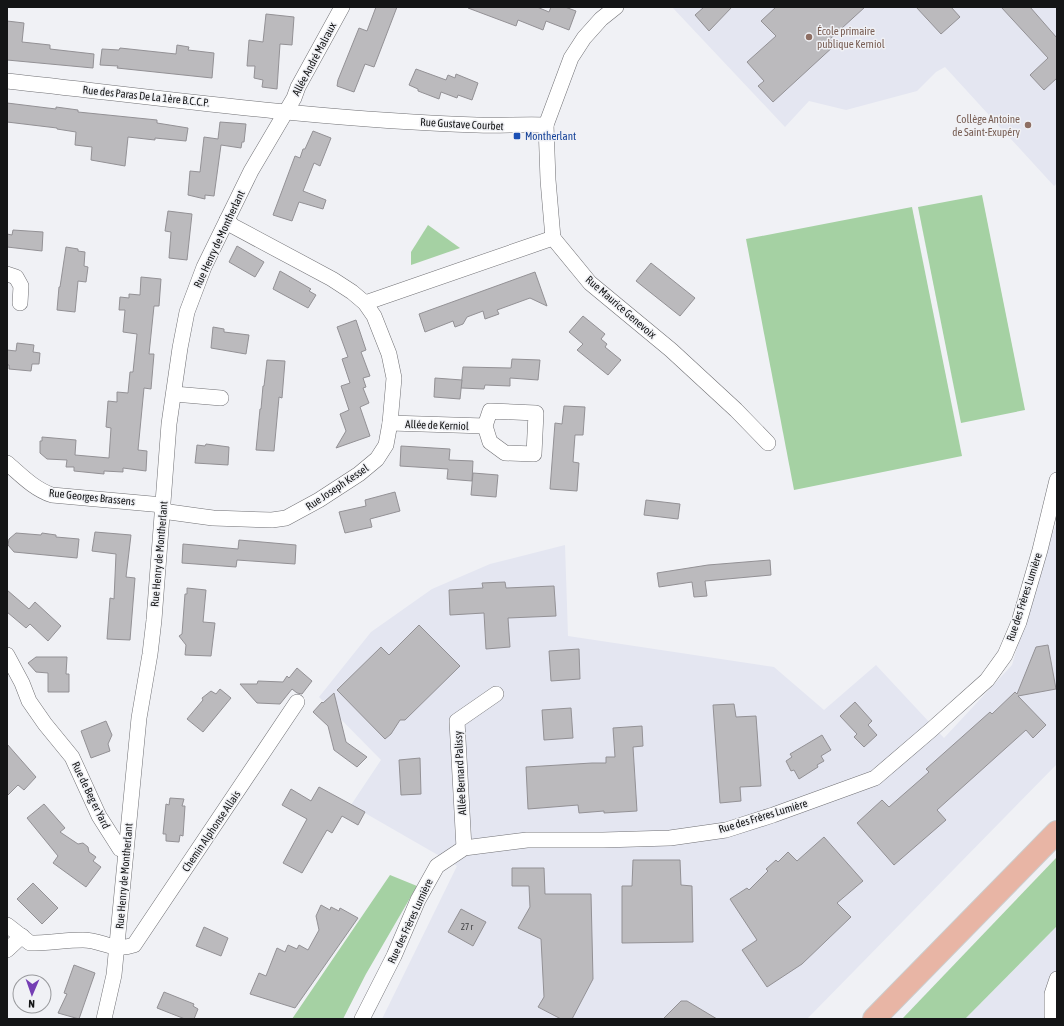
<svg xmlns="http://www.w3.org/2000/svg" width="1064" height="1026" viewBox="0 0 1064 1026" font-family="'Asap Condensed',sans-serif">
<rect width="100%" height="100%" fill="#f0f1f5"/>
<g fill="#e4e6f1">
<polygon points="672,7 1057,7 1057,183 1054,186 945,67 936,72 917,91 846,110 809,101 785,127"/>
<polygon points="1057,523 1057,764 807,1019 382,1019 457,866 351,805 381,760 319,697 371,632 432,589 490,564 565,545 568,636 774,667 824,710 876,665 944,738 1012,665 1046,548"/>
<polygon points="1057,926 1057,1019 965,1019"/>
</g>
<g fill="#a5d1a3">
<polygon points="982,195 1025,410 961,423 918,207"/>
<polygon points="912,207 962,456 794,490 746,239"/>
<polygon points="428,225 460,248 411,265 411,252"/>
<polygon points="1057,857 1057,926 965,1019 902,1019"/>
<polygon points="390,875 417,886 366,974 343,1019 292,1019"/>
</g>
<g fill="#bbbabd" stroke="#939195">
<polygon points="376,7 397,7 374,67 365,64 354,92 337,86 338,80 359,28 367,31"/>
<polygon points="468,7 537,7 549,12 551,7 565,7 576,11 569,30 546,21 543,30 518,20 516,26 468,8"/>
<polygon points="704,7 732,7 709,31 695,15"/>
<polygon points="776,7 865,7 830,39 835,45 773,102 758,86 764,81 747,62 776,36 761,21"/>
<polygon points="916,7 951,7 960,17 941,34"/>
<polygon points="1001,7 1030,7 1057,38 1057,78 1044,90 1030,75 1048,58"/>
<polygon points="266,14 294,17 292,45 280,44 277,89 262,87 263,80 254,78 255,66 247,66 249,40 263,42"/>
<polygon points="7,21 24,23 22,42 50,45 50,49 94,54 93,68 7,60"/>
<polygon points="177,45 189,47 188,50 214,53 212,78 117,68 118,66 100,65 102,49 119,50 120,48 176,54"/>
<polygon points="416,69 446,80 448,75 455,78 456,74 478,83 472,100 458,95 457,98 441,92 439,99 418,91 418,89 409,85"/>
<polygon points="7,103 56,109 56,107 78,110 78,112 157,120 157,123 188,128 186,141 155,138 155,140 128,137 125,166 91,160 92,147 75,145 76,132 57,129 57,128 7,122"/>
<polygon points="220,122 246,124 244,142 242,142 241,148 221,145 214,196 205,195 205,199 188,195 190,171 200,172 204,137 218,139"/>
<polygon points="313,131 331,138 320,166 314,163 303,191 326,200 323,209 299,202 292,221 273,215 295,156 300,158 303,149 305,149"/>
<polygon points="168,211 192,214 187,260 169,258 171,232 165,231"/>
<polygon points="13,230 43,232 42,251 7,247 7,234 12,235"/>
<polygon points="237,246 264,262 255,277 229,262"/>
<polygon points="66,247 78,249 78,251 85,252 84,266 88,267 86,282 78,281 75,312 57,310 59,287 60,287"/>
<polygon points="651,263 695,298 680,316 636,281"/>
<polygon points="280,271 311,289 309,291 316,295 308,308 273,289"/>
<polygon points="535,272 547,306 530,298 497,310 499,314 485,319 483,311 467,317 463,324 455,327 453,321 425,332 419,314"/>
<polygon points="141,277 161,279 159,306 154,306 149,354 154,354 151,389 144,388 138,450 147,451 146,471 123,468 123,472 104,471 104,474 74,471 74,467 66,467 67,460 47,459 40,453 40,441 42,441 42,437 76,440 75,455 109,458 111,428 106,427 108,401 117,402 117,392 128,393 130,372 133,372 137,334 123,332 125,310 119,310 120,297 129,298 129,294 140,295"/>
<polygon points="583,316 605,334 601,339 607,344 605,347 621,360 608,375 577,350 583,344 569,332"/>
<polygon points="356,320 366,350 361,352 370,376 363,378 366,387 363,388 369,403 360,407 370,436 336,448 346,431 340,414 349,410 341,386 350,383 342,359 348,357 337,327"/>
<polygon points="213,327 224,329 224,332 249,335 246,354 211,348"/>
<polygon points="17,343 34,345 33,352 40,353 39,364 32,364 31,371 9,369 9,365 7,365 7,350 16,351"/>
<polygon points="512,359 540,360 538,380 510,378 510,386 485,385 484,389 461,388 463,367 511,368"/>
<polygon points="267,360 285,361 282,398 279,397 274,451 256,450 260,409 261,409 263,386 264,386"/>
<polygon points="435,378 462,380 460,399 434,397"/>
<polygon points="564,406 585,407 583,435 575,435 573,462 579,463 577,491 550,489 555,423 562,424"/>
<polygon points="206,444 229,447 228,465 195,463 197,445 205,446"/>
<polygon points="401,446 450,449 449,460 473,461 472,481 447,479 448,469 400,466"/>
<polygon points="473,473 498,475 496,497 471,495"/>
<polygon points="395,492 400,511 370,519 372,527 345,533 339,512 366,506 365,500"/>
<polygon points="646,500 680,504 678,519 644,515"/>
<polygon points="95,532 131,535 126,577 135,578 130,640 107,639 110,598 114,599 116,554 92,551"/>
<polygon points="16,533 41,535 42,533 56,535 56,537 79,539 77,558 14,552 8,545 9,539"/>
<polygon points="239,540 296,545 295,564 237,560 236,567 182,563 183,544 238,549"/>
<polygon points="770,560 771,575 705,581 707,596 694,597 692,582 659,587 657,573 708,565"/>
<polygon points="505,582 506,588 554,586 556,616 508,618 510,647 486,649 484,613 450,615 449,590 483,588 482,583"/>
<polygon points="187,588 206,590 203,622 215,623 211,656 185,655 186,645 179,636 182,634 185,594 187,594"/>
<polygon points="7,590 29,609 35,602 61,626 48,641 30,624 26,628 7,612"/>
<polygon points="419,625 460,666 405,720 400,720 391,734 385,739 337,690 381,647 389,655"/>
<polygon points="1048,645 1056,689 1018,696 1046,725 1033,738 1026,730 937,810 946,820 894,865 857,823 882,800 889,807 929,772 926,769 990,712 992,714 1015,692 1017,694 1036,647"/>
<polygon points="579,649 580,679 551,681 549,651"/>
<polygon points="36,657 67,657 66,674 69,674 69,692 48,692 48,673 36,672 28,663"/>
<polygon points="297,668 312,681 302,694 297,693 292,689 280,704 257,703 240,684 257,684 258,681 283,682 287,676 289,678"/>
<polygon points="220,689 231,698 203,732 187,719 203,700 202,698 211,691 216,694"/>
<polygon points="334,693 346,742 367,757 357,767 334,750 328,726 313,712 322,702 323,703"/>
<polygon points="855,702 872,721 868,725 877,735 864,747 854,737 857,734 840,716"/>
<polygon points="734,704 736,717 756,716 761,786 740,787 741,801 720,803 713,705"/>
<polygon points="571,708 573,738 544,740 542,710"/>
<polygon points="106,721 112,735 108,744 110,751 91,758 81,731"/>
<polygon points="642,726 643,746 633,747 637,811 604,813 604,811 579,813 578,805 528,809 526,767 592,763 606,763 606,757 615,757 613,728"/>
<polygon points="822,735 831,750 821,756 824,761 817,765 818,767 799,779 794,770 791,771 786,761 792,757 790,754"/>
<polygon points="7,744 36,777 24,790 18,785 7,796"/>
<polygon points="420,758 421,794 401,795 399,760"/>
<polygon points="319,787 365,812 358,825 342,816 332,833 327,830 302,873 283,863 307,819 282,805 291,789 311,801"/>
<polygon points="170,798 184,799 182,806 185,806 183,836 180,835 179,842 166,841 166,834 163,834 166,804 169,805"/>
<polygon points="44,804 65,828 60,832 78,844 83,843 88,847 89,852 96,857 93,861 101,867 86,887 53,863 58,856 27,818"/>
<polygon points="824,837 863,881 837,903 851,917 802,964 767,987 742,950 757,940 730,899 747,888 749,890 768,871 766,869 776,860 778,862 788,852 797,861"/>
<polygon points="633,860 680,860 681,885 692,886 693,942 622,943 622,886 632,886"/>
<polygon points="512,868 544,868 545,894 591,894 593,979 572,1019 561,1019 538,1007 544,997 541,939 518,928 530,907 529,886 512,886"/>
<polygon points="33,883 58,908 42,924 17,899"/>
<polygon points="321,905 330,910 331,907 339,911 340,908 358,918 295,1008 250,994 259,973 266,976 277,948 285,952 288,945 297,949 299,945 308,950 319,930 316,916"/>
<polygon points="461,909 486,922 473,946 448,932"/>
<polygon points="204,927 228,938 221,956 196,946"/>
<polygon points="74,965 95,973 79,1019 58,1013 67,994 64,993"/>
<polygon points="164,992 194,1004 193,1006 198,1009 194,1019 185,1019 157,1008"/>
<polygon points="681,1001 687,1001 717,1019 663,1019"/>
</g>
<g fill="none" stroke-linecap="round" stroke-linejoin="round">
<g stroke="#707074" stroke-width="16">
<g id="street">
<path d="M 7,81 C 163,98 320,120 477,125 C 500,126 523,124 546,125 L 571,58 L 584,38 L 601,19 L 616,7"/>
<polyline points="546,125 548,180 553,238"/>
<polyline points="7,274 16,277 21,286 20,303"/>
<polyline points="365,303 553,238 590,283 671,350 736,410 768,443"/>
<polyline points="174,394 221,398"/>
<polygon points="490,411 536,413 534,454 505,453 490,442 485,426"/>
<polyline points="390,423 485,426"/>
<path d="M 7,463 C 21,475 34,489 52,495 L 163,505"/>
<polyline points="162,511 213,518 272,520 286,518 319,500 359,474 377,459 386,445 390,423 394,378 389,354 374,316 365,303 352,292 332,279 233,226 227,220"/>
<polyline points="7,655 22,683 29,701 45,724 72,757 99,816 120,849 126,851"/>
<polyline points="464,848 457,721 496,694"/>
<path d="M 7,925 L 30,943 C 48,943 66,940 83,940 C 102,940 113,952 134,945 L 297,702"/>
<polyline points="7,950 22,936"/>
<polyline points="104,1019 114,975 139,718 150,654 154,620 169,424 180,348 187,312 204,267 251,171 294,98 298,87 342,7"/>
<polyline points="362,1019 394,956 418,900 437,866 464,848 527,840 603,840 670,838 726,830 773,815 875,778 931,730 987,680 1005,655 1019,622 1040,550 1057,480"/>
<polyline points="1053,1019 1052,1016 1052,994 1057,979"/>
</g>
</g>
<g stroke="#cbcccc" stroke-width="24">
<polyline id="primary" points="874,1019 1057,832"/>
</g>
<use href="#street" stroke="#fff" stroke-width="15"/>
<use href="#primary" stroke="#e8b5a5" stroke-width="22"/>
</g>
<g fill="#8d6e63" stroke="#f0f1f5" stroke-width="1.5">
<circle cx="809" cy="37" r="4"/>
<circle cx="1028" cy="125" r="4"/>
</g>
<rect fill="#1a4fb4" stroke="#f0f1f5" stroke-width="1.5" x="513" y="132" width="8" height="8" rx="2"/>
<g text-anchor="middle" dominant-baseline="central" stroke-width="3" stroke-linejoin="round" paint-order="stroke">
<g font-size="9" fill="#3e3e40">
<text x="467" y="927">27 r</text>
</g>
<g font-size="11" fill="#785e54" stroke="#f0f1f5" text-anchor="start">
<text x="817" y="31">École primaire<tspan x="817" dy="13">publique Kerniol</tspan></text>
<text x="1020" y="119" text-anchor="end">Collège Antoine<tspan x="1020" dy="13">de Saint-Exupéry</tspan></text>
</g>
<g font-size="11" fill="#141516" stroke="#f0f1f5">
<text transform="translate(314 59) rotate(-62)">Allée André Malraux</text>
<text transform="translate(146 96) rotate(6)">Rue des Paras De La 1ère B.C.C.P.</text>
<text transform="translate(462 124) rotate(3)">Rue Gustave Courbet</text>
<text transform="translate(219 239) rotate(-65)">Rue Henry de Montherlant</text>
<text transform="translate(621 307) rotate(41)">Rue Maurice Genevoix</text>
<text transform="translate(437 425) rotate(2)">Allée de Kerniol</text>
<text transform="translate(337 487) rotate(-34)">Rue Joseph Kessel</text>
<text transform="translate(92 497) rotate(6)">Rue Georges Brassens</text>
<text transform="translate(159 554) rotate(-85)">Rue Henry de Montherlant</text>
<text transform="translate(1024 597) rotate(-72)">Rue des Frères Lumière</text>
<text transform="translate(460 773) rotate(-93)">Allée Bernard Palissy</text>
<text transform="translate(91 795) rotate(64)">Rue de Beg er Yard</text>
<text transform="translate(763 816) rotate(-17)">Rue des Frères Lumière</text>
<text transform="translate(211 831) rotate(-56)">Chemin Alphonse Allais</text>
<text transform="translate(124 876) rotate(-85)">Rue Henry de Montherlant</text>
<text transform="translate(410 921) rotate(-65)">Rue des Frères Lumière</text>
</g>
<g font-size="11" fill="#164399" stroke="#f0f1f5" text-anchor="start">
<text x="525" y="136">Montherlant</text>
</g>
</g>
<rect width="1064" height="1026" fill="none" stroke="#141516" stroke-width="16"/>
<g transform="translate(32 994) rotate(182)"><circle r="19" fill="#f0f1f5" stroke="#98999c"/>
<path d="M0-3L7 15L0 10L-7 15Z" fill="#753eb4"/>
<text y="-6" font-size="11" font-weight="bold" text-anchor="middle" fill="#141516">N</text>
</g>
</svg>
